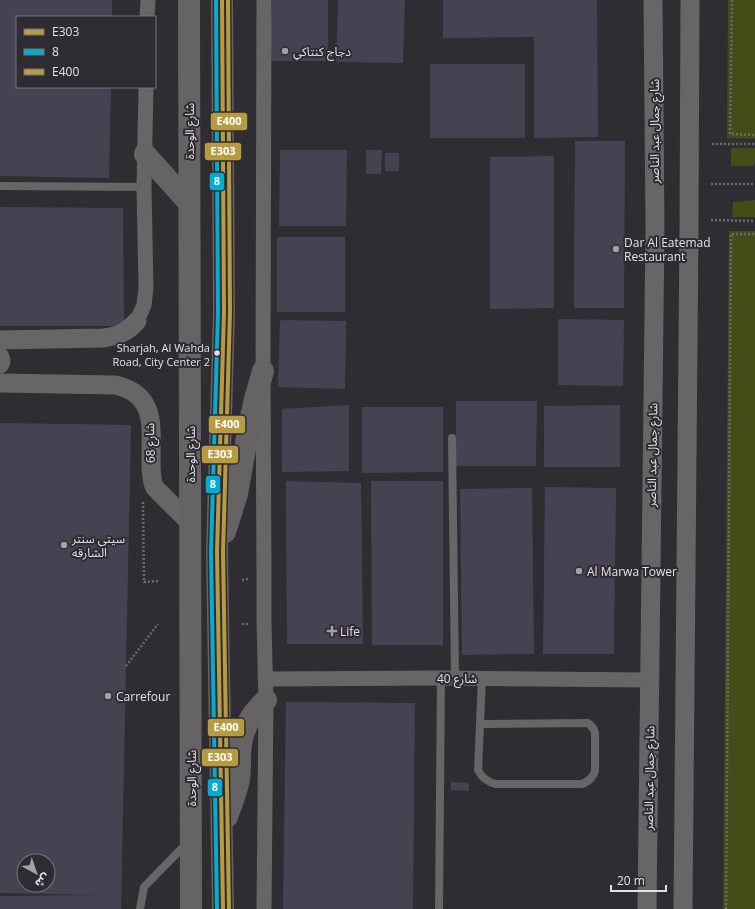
<svg xmlns="http://www.w3.org/2000/svg" width="755" height="909" viewBox="0 0 755 909" font-family="'Open Sans','Noto Sans Arabic',sans-serif">
<rect width="100%" height="100%" fill="#2f2d31"/>
<g fill="#434d18">
<polygon points="728,0 755,0 755,139 727,138"/>
<polygon points="731,148 755,148 755,162 753,166 731,166"/>
<polygon points="755,200 755,217 732,217 733,202"/>
<polygon points="729,231 755,231 755,909 723,909"/>
</g>
<g fill="#474252" fill-rule="evenodd">
<polygon points="0,0 112,0 112,17 17,17 17,87 111,87 109,178 0,176"/>
<polygon points="272,0 328,0 328,61 270,61"/>
<polygon points="338,0 405,0 403,63 336,62"/>
<polygon points="443,0 597,0 598,137 534,138 534,37 443,38"/>
<rect x="430" y="64" width="95" height="74"/>
<polygon points="575,141 625,141 624,308 574,308"/>
<polygon points="280,150 347,150 346,226 279,226"/>
<polygon points="366,150 382,150 381,174 366,174"/>
<rect x="385" y="153" width="14" height="18"/>
<polygon points="554,156 554,308 490,309 490,157"/>
<polygon points="0,207 123,208 124,326 0,326"/>
<rect x="277" y="237" width="68" height="75"/>
<polygon points="558,319 624,320 623,386 558,385"/>
<polygon points="280,320 346,321 345,389 278,387"/>
<polygon points="456,401 537,401 536,466 456,466"/>
<polygon points="349,405 349,471 282,472 282,409"/>
<polygon points="620,405 620,467 544,467 544,406"/>
<polygon points="362,407 443,407 443,472 362,473"/>
<path d="M 0,423 L 131,425 L 121,909 L 0,909 L 0,896 L 97,895 L 0,893 ZM 24,861 L 48,861 L 48,885 L 24,885 Z"/>
<polygon points="286,481 361,483 363,644 287,644"/>
<polygon points="371,481 443,481 443,645 372,645"/>
<polygon points="545,487 616,488 614,654 543,654"/>
<polygon points="532,488 534,654 462,655 460,489"/>
<polygon points="286,702 415,703 413,909 283,909"/>
<polygon points="451,782 469,783 469,791 451,790"/>
</g>
<g fill="none" stroke-linecap="round" stroke-linejoin="round">
<g stroke="#6b696b" stroke-width="2.5" stroke-dasharray="2 2" stroke-linecap="butt">
<polyline points="732,0 730,134 755,135"/>
<polyline points="712,144 755,144"/>
<polyline points="711,184 755,184"/>
<polyline points="711,220 755,221"/>
<polyline points="143,502 144,582 158,581"/>
<polyline points="242,580 248,579"/>
<polyline points="242,624 249,624"/>
<polyline points="126,666 158,624"/>
<polyline points="726,909 731,234 755,234"/>
</g>
<g stroke="#676566" stroke-width="8">
<polyline points="0,186 144,187"/>
<polyline points="452,438 455,678"/>
<path d="M 480,724 L 588,723 C 592,726 594,728 595,733 L 595,771 C 593,778 589,781 582,784 L 496,784 C 487,782 482,778 478,770 L 482,678"/>
<polyline points="140,909 144,887 188,842"/>
<polyline points="439,909 441,678"/>
</g>
<g stroke="#676566" stroke-width="15">
<polyline points="147,17 148,0"/>
<polyline points="137,321 144,305 146,288 144,187 146,87"/>
<polyline points="265,679 441,678 650,680"/>
<polyline points="264,909 266,700 264,623 264,579 263,371 264,0"/>
</g>
<g stroke="#676566" stroke-width="19">
<path d="M 0,340 L 103,338 C 118,336 126,333 137,321"/>
<polyline points="0,357 1,361 0,364"/>
<path d="M 0,383 L 115,385 C 157,394 151,427 151,461 C 151,470 151,478 154,486 C 156,490 161,493 164,497 C 173,506 182,514 190,523"/>
<polyline points="647,909 655,229 653,0"/>
<polyline points="683,909 689,229 690,0"/>
</g>
<g stroke="#656364" stroke-width="22">
<polyline points="189,0 191,909"/>
<polyline points="222,0 224,312 217,552 223,909"/>
<polyline points="145,154 189,203"/>
<polyline points="225,532 237,494 249,426 255,399 263,371"/>
<path d="M 227,817 C 231,804 237,792 239,779 C 241,767 239,756 241,745 C 243,727 253,712 266,700"/>
</g>
<g stroke="#2f2b33" stroke-width="7">
<polyline id="bus-1" points="222,0 224,312 217,552 223,909"/>
</g>
<g stroke="#2f2b33" stroke-width="7">
<polyline id="bus-2" points="216,0 218,312 211,552 217,909"/>
</g>
<g stroke="#2f2b33" stroke-width="7">
<polyline id="bus-3" points="228,0 230,312 223,552 229,909"/>
</g>
<use href="#bus-1" stroke="#b79b41" stroke-width="4"/>
<use href="#bus-2" stroke="#06acd0" stroke-width="4"/>
<use href="#bus-3" stroke="#b79b41" stroke-width="4"/>
</g>
<g fill="#a5a2a7" stroke="#2f2b33" stroke-width="1.5">
<circle cx="285" cy="51" r="4"/>
<circle cx="616" cy="249" r="4"/>
<circle cx="64" cy="545" r="4"/>
<circle cx="579" cy="571" r="4"/>
<path d="M330 625h4v4h4v4h-4v4h-4v-4h-4v-4h4z"/>
<circle cx="108" cy="696" r="4"/>
</g>
<circle fill="#e4e1e6" stroke="#2f2b33" stroke-width="1.5" cx="217" cy="353" r="3.5"/>
<g text-anchor="middle" dominant-baseline="central" stroke-width="4" stroke-linejoin="round" paint-order="stroke">
<g font-size="11" fill="#e4e1e6" stroke="#2f2b33" text-anchor="end">
<text x="210" y="347">Sharjah, Al Wahda<tspan x="210" dy="14">Road, City Center 2</tspan></text>
</g>
<g font-size="12" fill="#e4e1e6" stroke="#2f2b33" text-anchor="start">
<text x="293" y="51">دجاج كنتاكي</text>
<text x="624" y="242">Dar Al Eatemad<tspan x="624" dy="14">Restaurant</tspan></text>
<text x="72" y="538">سيتي سنتر<tspan x="72" dy="14">الشارقه</tspan></text>
<text x="587" y="571">Al Marwa Tower</text>
<text x="340" y="631">Life</text>
<text x="116" y="696">Carrefour</text>
</g>
<g font-size="12" fill="#e4e1e6" stroke="#2f2b33">
<text transform="translate(189 131) rotate(-90)">شارع الوحدة</text>
<text transform="translate(654 131) rotate(-90)">شارع جمال عبد الناصر</text>
<text transform="translate(150 443) rotate(-91)">شارع 68</text>
<text transform="translate(190 454) rotate(-90)">شارع الوحدة</text>
<text transform="translate(652 455) rotate(-89)">شارع جمال عبد الناصر</text>
<text x="457" y="678">شارع 40</text>
<text transform="translate(191 778) rotate(-90)">شارع الوحدة</text>
<text transform="translate(649 778) rotate(-89)">شارع جمال عبد الناصر</text>
</g>
</g>
<g stroke="#2f2b33" stroke-width="1.5">
<rect x="210" y="112" width="38" height="19" rx="4" fill="#b79b41"/>
<rect x="204" y="142" width="38" height="19" rx="4" fill="#b79b41"/>
<rect x="209" y="172" width="16" height="19" rx="4" fill="#06acd0"/>
<rect x="208" y="415" width="38" height="19" rx="4" fill="#b79b41"/>
<rect x="201" y="445" width="38" height="19" rx="4" fill="#b79b41"/>
<rect x="205" y="475" width="16" height="19" rx="4" fill="#06acd0"/>
<rect x="207" y="718" width="38" height="19" rx="4" fill="#b79b41"/>
<rect x="201" y="748" width="38" height="19" rx="4" fill="#b79b41"/>
<rect x="207" y="778" width="16" height="19" rx="4" fill="#06acd0"/>
</g>
<g font-size="11" text-anchor="middle" font-weight="bold" fill="#fff">
<text x="229" y="125">E400</text>
<text x="223" y="155">E303</text>
<text x="217" y="185">8</text>
<text x="227" y="428">E400</text>
<text x="220" y="458">E303</text>
<text x="213" y="488">8</text>
<text x="226" y="731">E400</text>
<text x="220" y="761">E303</text>
<text x="215" y="791">8</text>
</g>
<rect x="16" y="16" width="140" height="72" fill="#2f2b33" stroke="#77747b"/>
<rect x="24" y="29" width="20" height="6" fill="#b79b41" stroke="#77747b"/>
<text x="52" y="36" font-size="12" fill="#e4e1e6">E303</text>
<rect x="24" y="49" width="20" height="6" fill="#06acd0" stroke="#77747b"/>
<text x="52" y="56" font-size="12" fill="#e4e1e6">8</text>
<rect x="24" y="69" width="20" height="6" fill="#b79b41" stroke="#77747b"/>
<text x="52" y="76" font-size="12" fill="#e4e1e6">E400</text>
<g transform="translate(36 873) rotate(140)"><circle r="19" fill="#2f2b33" stroke="#77747b"/>
<path d="M0-3L7 15L0 10L-7 15Z" fill="#a5a2a7"/>
<text y="-6" font-size="11" font-weight="bold" text-anchor="middle" fill="#e4e1e6">ش</text>
</g>
<path d="M611 885v6h55v-6" fill="none" stroke="#e4e1e6" stroke-width="2"/>
<text x="617" y="885" font-size="12" fill="#e4e1e6" stroke="#2f2b33" stroke-width="3" paint-order="stroke">20 m</text>
</svg>
